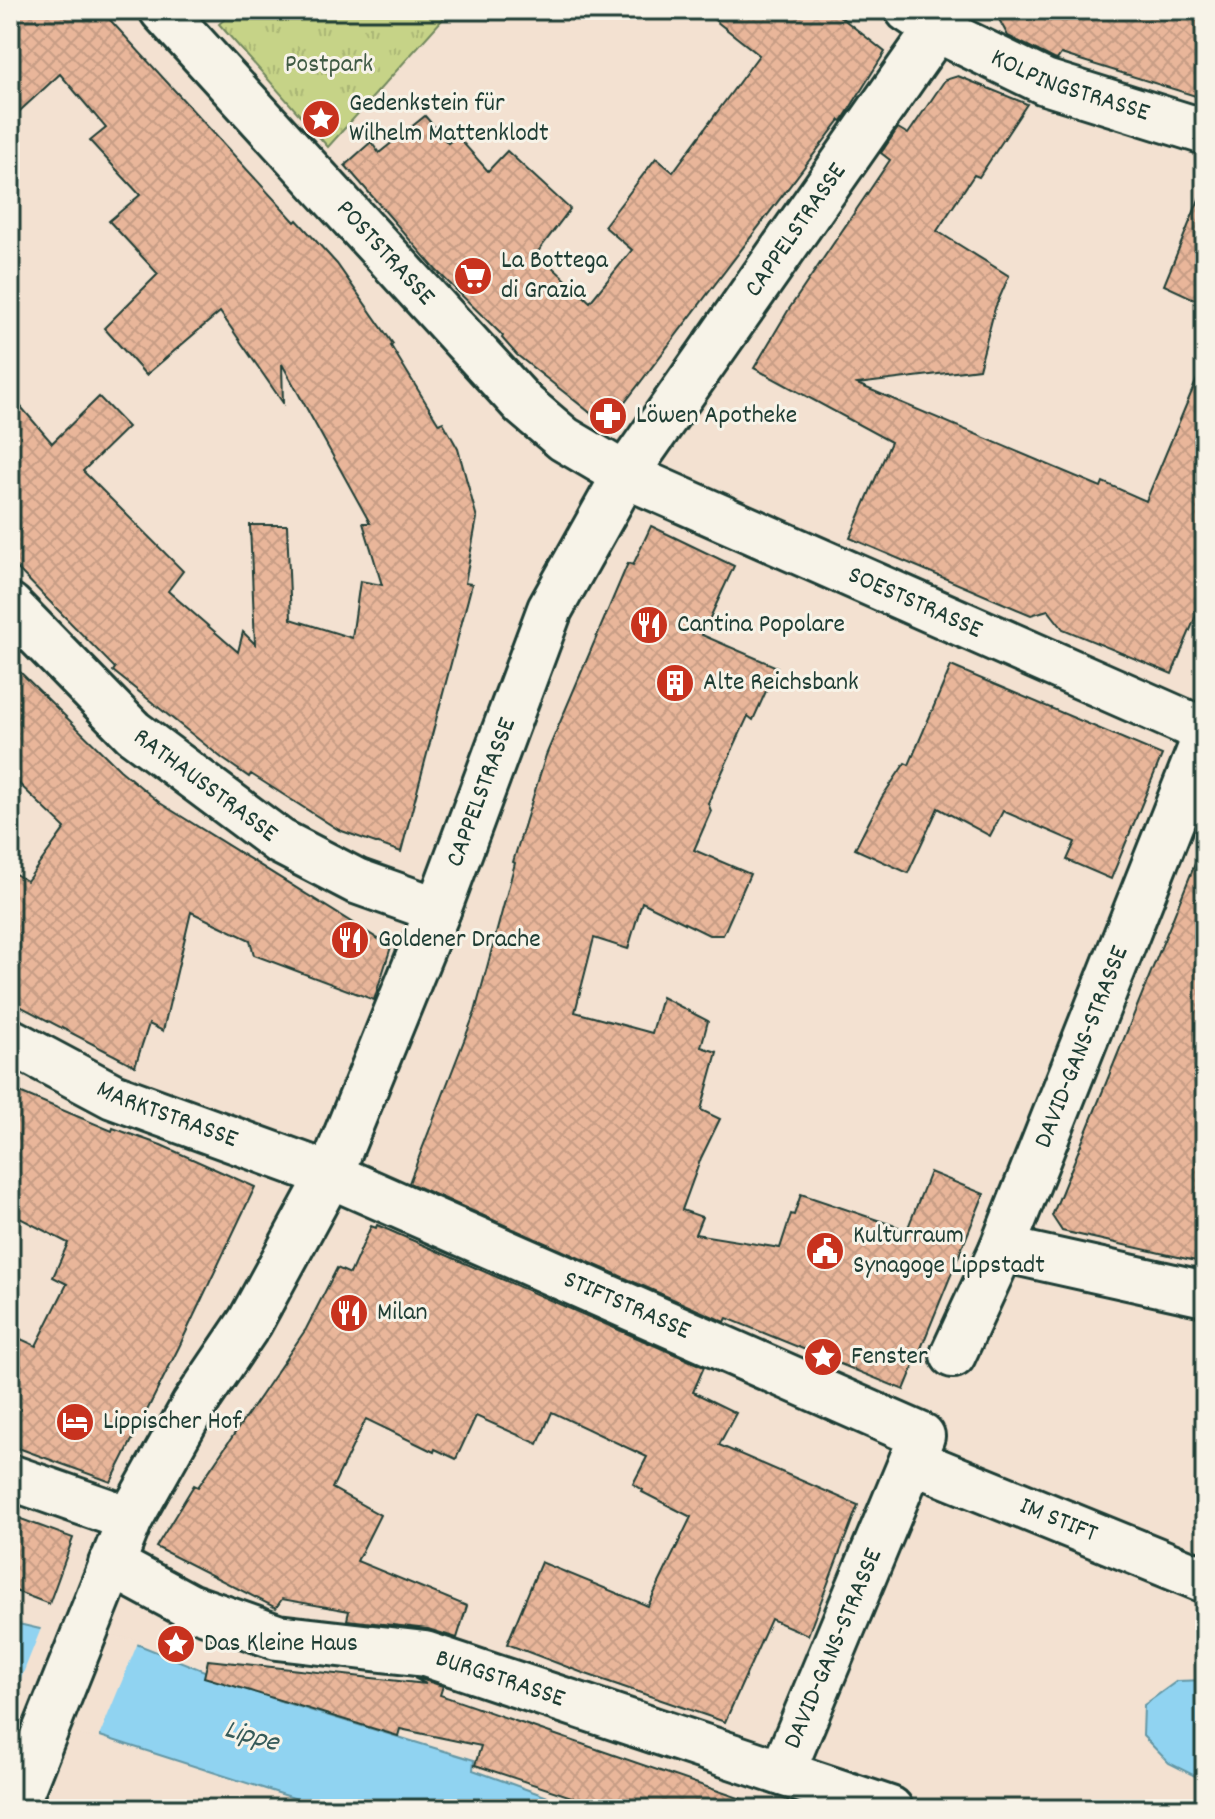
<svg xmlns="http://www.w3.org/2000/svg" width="1215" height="1819" viewBox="0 0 1215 1819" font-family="Dekko,sans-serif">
<defs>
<pattern id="park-tufts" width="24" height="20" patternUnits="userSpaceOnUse" patternTransform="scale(2)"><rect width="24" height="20" fill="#c6d387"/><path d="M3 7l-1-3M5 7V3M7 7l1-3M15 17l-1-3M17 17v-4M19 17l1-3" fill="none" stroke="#aab675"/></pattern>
<pattern id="building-cross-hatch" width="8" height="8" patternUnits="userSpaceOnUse" patternTransform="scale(2)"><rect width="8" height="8" fill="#e9b69a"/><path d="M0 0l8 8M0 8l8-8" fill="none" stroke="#c79d85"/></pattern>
</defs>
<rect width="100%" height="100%" fill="#f3e1d1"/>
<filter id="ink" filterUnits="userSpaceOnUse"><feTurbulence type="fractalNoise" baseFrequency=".0125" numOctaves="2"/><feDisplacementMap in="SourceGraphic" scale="16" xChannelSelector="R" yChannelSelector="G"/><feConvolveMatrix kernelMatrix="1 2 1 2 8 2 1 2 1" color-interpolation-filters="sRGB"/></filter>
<g filter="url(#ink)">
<polygon fill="url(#park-tufts)" stroke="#72885e" stroke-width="2" points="235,10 451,10 328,147 219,24"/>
<g fill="#90d3f1" stroke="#6397a5" stroke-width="2">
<polygon points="10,1622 40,1629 134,1643 280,1701 474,1760 473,1770 581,1809 328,1809 97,1735 10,1711"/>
<polygon points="1205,1680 1205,1781 1169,1763 1143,1736 1144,1705 1177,1681"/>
</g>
<polygon fill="#f3e1d1" points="42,1626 139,1640 98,1739 10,1715 10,1706"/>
<g fill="url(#building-cross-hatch)" stroke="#1f3d34" stroke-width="2">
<polygon points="10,10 101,10 295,222 297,220 337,264 393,344 391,346 439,424 443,422 458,449 477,518 465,583 472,584 401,852 339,830 251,774 249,777 223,759 113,671 115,668 10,561 10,394 52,443 99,397 128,427 83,471 183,571 168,591 238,652 243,632 255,644 250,525 287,525 291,619 352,638 360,581 382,585 363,523 370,523 282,364 283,403 220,312 146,375 104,328 158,274 109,221 140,195 90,141 106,128 60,74 10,120"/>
<polygon points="702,10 832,10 885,52 842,121 840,120 607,426 517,355 502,338 503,336 436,270 345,165 371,142 379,153 425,116 448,143 457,136 488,171 507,151 570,209 537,253 590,302 632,250 604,226 656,158 673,172 759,55"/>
<polygon points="994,10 1205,10 1205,99 1061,54 1057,60 1054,59 1008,36"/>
<polygon points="958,76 1027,104 979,177 974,175 937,231 1009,276 995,308 979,369 857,384 1101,487 1103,482 1146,501 1205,360 1205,594 1172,674 1063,629 1048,610 1031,615 850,538 891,442 754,368 789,309 890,160 881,153 898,128 908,134 945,80"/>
<polygon points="1204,187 1205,187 1205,304 1164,285"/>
<polygon points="651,526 734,566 702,635 777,667 753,720 748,716 708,803 711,811 694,850 750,874 723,935 709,935 642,902 628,949 594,938 575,1012 652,1033 662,997 708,1021 701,1047 717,1052 701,1110 720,1119 701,1158 682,1210 702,1217 695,1234 780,1248 791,1214 794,1215 801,1194 907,1230 930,1172 984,1194 904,1390 727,1318 725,1322 409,1183 475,1012 515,863 513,862 546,755 628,563 633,565"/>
<polygon points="10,662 120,770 160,803 391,947 374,1000 254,955 250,940 191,912 163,1031 149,1024 135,1066 10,1001 10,871 27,881 65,828 10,775"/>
<polygon points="951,666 1162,755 1111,879 1067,860 1075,842 1003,811 990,836 938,808 908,873 855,849 882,797 905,763 909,765"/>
<polygon points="1203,844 1205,844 1205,1263 1062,1231 1052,1216"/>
<polygon points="10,1088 112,1131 113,1128 161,1145 255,1187 179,1347 111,1482 10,1445 10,1334 36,1346 67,1284 53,1277 68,1243 10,1213"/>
<polygon points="377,1225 704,1367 693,1392 736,1413 719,1445 858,1505 808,1635 771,1619 725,1722 583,1673 507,1644 541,1562 648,1606 691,1517 642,1492 643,1490 633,1484 647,1457 552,1412 538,1444 476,1416 456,1459 435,1449 434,1452 366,1419 332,1488 380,1515 357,1561 467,1606 457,1638 428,1629 347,1620 349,1611 282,1599 276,1608 156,1547 194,1485 198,1487 306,1329 337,1268 350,1274 371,1226 376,1228"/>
<polygon points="10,1515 73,1538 49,1604 10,1589"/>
<polygon points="208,1660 426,1684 414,1678 420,1679 443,1686 440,1695 756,1804 755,1809 608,1809 475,1765 481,1746 400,1729 398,1736 204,1677"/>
</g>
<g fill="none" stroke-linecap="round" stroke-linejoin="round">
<g stroke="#1f3d34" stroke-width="50">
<g id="minor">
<path id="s1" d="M 162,10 L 524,405 L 564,439 L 625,475 L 1205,731"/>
<path id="s2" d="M 908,10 L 938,30 L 1045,82 L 1205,132"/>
<path id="s3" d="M 10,606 L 133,732 L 279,841 L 356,881 L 438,910"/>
<path id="s4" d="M 10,1041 L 113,1096 L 330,1175 L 922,1436 L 782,1773"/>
<polyline points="1002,1249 1205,1294"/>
<path id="s5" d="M 953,1355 L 1002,1249 L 1205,737"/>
<path id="s6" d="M 912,1461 L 1205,1580"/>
<polyline points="10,1477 130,1519"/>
<path id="s7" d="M 111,1564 L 189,1606 L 277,1637 L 425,1654 L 890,1809"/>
<path id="s8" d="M 14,1809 L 130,1519 L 194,1405 L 250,1322 L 330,1175 L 438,910 L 550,609 L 625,475 L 950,10"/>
</g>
</g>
<use href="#minor" stroke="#f7f3e8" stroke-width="44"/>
</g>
</g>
<defs>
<g id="sight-disc" transform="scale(2)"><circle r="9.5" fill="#c8321e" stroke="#f7f3e8"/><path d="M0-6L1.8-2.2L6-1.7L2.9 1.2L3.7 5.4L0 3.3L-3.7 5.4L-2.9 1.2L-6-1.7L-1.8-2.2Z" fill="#fff"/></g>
<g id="supermarket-disc" transform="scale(2)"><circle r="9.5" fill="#c8321e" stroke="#f7f3e8"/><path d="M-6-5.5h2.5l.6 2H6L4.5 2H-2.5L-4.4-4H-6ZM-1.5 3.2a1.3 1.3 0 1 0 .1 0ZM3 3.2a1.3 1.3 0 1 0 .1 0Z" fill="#fff"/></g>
<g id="pharmacy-disc" transform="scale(2)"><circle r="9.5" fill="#c8321e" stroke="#f7f3e8"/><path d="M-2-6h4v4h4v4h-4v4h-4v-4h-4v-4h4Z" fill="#fff"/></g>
<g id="restaurant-disc" transform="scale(2)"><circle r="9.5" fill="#c8321e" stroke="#f7f3e8"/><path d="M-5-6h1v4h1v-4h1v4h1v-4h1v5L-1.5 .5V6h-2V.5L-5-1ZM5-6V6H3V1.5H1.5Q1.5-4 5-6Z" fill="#fff"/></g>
<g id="building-disc" transform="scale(2)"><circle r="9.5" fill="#c8321e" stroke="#f7f3e8"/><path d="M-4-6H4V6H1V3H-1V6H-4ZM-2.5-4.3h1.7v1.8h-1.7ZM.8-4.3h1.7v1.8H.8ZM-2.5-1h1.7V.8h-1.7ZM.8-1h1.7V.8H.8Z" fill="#fff"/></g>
<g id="civic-disc" transform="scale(2)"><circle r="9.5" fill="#c8321e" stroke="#f7f3e8"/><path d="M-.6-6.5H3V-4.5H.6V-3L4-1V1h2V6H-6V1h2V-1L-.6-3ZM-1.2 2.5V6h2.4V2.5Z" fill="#fff"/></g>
<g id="hotel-disc" transform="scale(2)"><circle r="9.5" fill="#c8321e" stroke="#f7f3e8"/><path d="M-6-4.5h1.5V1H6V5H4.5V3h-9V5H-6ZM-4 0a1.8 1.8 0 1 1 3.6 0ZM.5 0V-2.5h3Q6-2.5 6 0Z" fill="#fff"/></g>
</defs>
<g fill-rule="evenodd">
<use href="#sight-disc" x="321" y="119"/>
<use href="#supermarket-disc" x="473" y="276"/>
<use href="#pharmacy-disc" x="608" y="416"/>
<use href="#restaurant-disc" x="649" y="625"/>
<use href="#building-disc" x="675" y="683"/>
<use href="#restaurant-disc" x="350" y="940"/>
<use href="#civic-disc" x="825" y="1251"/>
<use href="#restaurant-disc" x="349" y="1313"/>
<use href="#sight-disc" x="823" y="1357"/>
<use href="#hotel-disc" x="75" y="1422"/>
<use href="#sight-disc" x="176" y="1644"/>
</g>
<g text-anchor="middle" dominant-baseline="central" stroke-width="6" stroke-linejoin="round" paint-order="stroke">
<g font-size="26" fill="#405b45" stroke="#f7f3e8">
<text x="329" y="65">Postpark</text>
</g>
<g font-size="26" fill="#1f3d34" stroke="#f7f3e8">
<text stroke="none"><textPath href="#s2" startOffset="180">KOLPINGSTRASSE</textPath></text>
<text stroke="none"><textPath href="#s8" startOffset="1770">CAPPELSTRASSE</textPath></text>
<text stroke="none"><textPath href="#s1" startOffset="330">POSTSTRASSE</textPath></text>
<text stroke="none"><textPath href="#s1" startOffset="976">SOESTSTRASSE</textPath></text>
<text stroke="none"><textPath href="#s3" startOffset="266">RATHAUSSTRASSE</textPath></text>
<text stroke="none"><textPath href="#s8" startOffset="1122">CAPPELSTRASSE</textPath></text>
<text stroke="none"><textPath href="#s5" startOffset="334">DAVID-GANS-STRASSE</textPath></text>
<text stroke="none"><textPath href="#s4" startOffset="174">MARKTSTRASSE</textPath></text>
<text stroke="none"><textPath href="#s4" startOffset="672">STIFTSTRASSE</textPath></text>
<text stroke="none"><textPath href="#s6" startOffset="158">IM STIFT</textPath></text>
<text transform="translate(834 1649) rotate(-67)">DAVID-GANS-STRASSE</text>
<text stroke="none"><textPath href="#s7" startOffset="410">BURGSTRASSE</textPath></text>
</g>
<g font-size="26" fill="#1f3d34" stroke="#f7f3e8" text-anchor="start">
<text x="349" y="104">Gedenkstein für<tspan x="349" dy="30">Wilhelm Mattenklodt</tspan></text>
<text x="501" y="261">La Bottega<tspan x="501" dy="30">di Grazia</tspan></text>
<text x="636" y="416">Löwen Apotheke</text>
<text x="677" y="625">Cantina Popolare</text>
<text x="703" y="683">Alte Reichsbank</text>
<text x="378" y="940">Goldener Drache</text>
<text x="853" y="1236">Kulturraum<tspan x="853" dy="30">Synagoge Lippstadt</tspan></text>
<text x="377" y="1313">Milan</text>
<text x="851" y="1357">Fenster</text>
<text x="103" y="1422">Lippischer Hof</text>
<text x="204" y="1644">Das Kleine Haus</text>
</g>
<g font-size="28" font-style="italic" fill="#365b5a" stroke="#f7f3e8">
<text transform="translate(251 1738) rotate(16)">Lippe</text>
</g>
</g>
<rect width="1215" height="1819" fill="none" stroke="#f7f3e8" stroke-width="40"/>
<rect x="20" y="20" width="1175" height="1779" fill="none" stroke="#1f3d34" stroke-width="3" filter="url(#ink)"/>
</svg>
